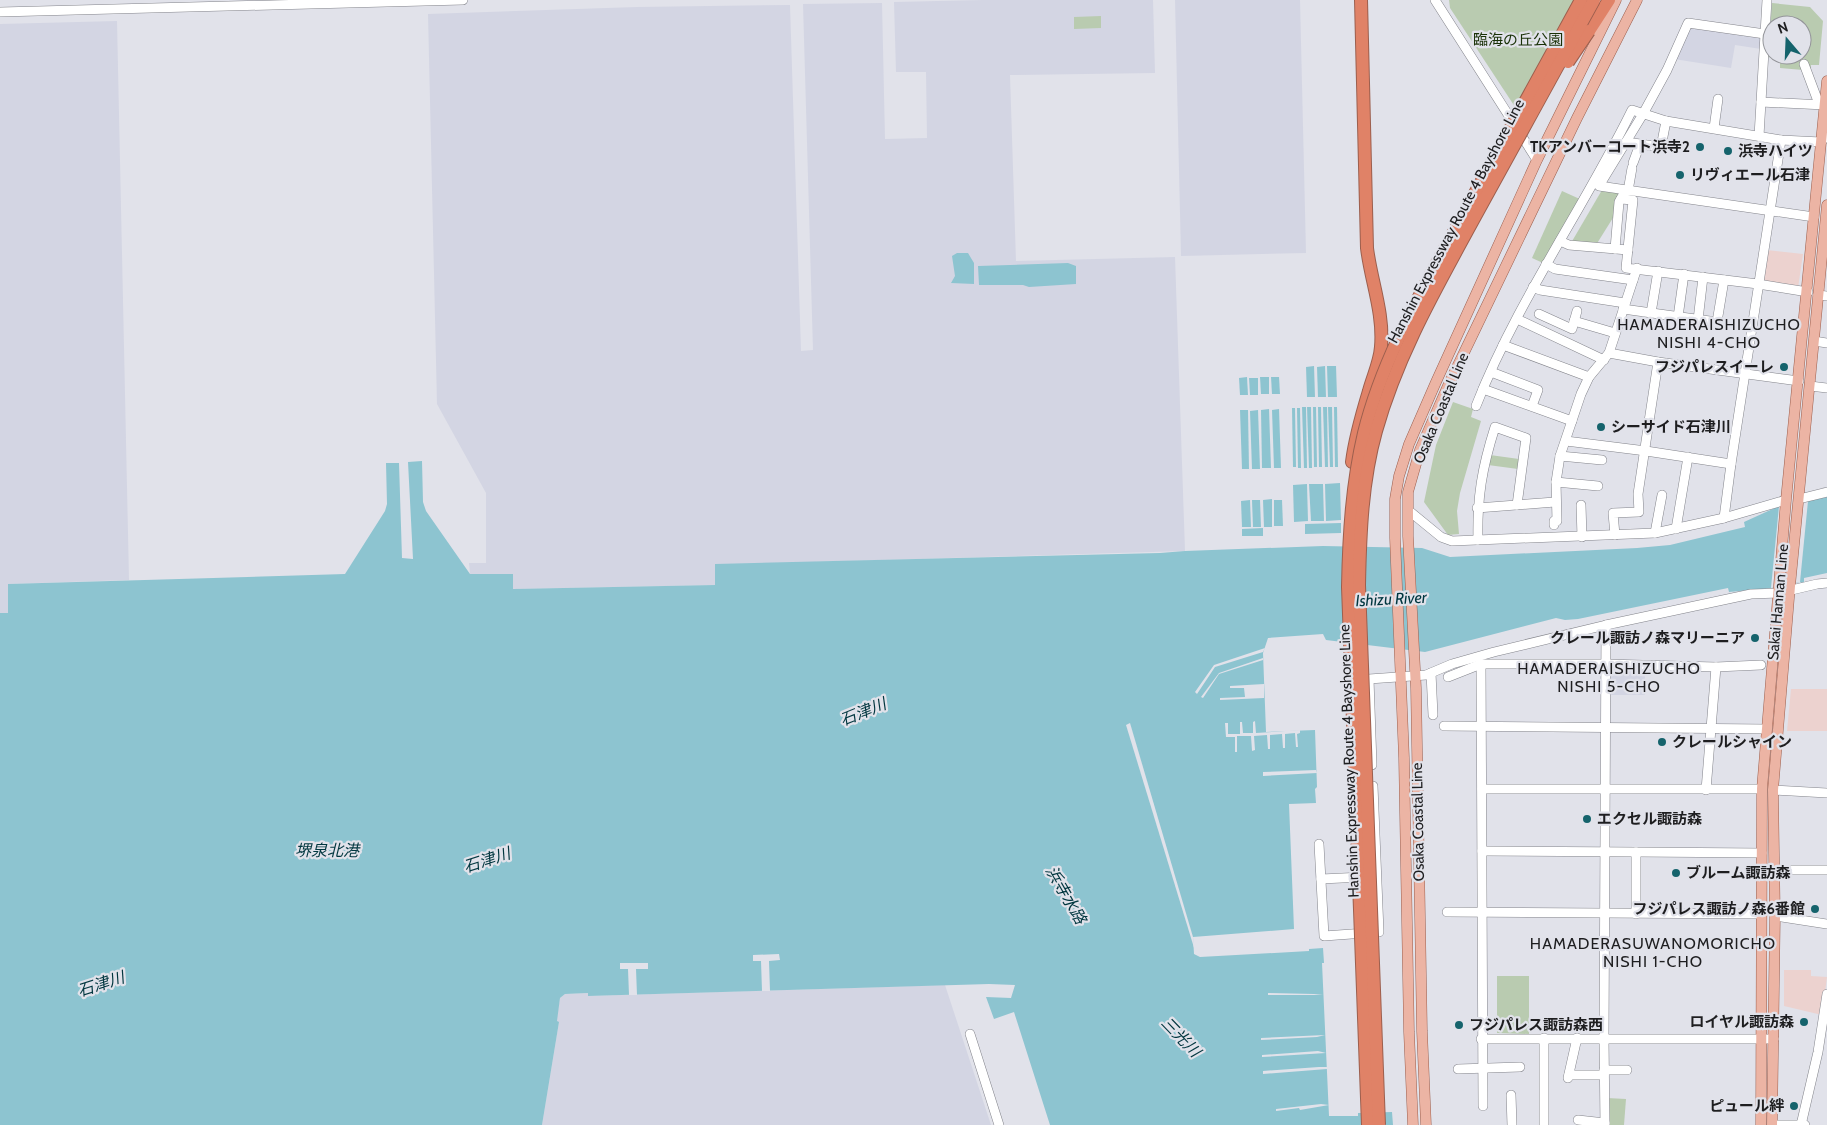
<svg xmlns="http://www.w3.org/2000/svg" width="1827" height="1125" viewBox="0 0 1827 1125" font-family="Cabin,'Noto Sans JP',sans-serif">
<rect width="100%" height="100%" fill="#e1e2ea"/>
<g fill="#ecd2cf">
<polygon points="1767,250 1803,254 1798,288 1766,283 1763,280"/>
<polygon points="1791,689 1827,689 1827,731 1787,731"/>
<polygon points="1784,970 1811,970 1811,976 1827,977 1822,1015 1784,1006"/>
</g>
<g fill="#d3d5e3">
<polygon points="983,0 1153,0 1155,73 1010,75 1016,261 1175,257 1185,551 715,565 716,585 513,589 512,574 470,574 469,563 486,563 486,493 437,404 428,14 637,7 790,5 801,351 813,350 803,4 882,3 885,139 927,138 926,72 896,72 894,2"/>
<polygon points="1175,0 1300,0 1306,253 1181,256"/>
<polygon points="117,21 129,580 8,584 8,613 0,613 0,24"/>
<polygon points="1688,25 1759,36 1762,40 1761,49 1735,45 1731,68 1674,59"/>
<polygon points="1611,667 1645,668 1645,695 1609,695 1609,669"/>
<polygon points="945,985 991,1125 542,1125 559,1022 556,1022 560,998 565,994 589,993 589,996"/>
</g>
<g fill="#b9cbb0" fill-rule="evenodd">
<polygon points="1449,0 1586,0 1521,116 1450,8"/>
<path d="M 1772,3 L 1810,7 L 1823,21 L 1819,65 L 1811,65 L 1810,77 L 1803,70 L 1780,68 L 1780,60 L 1768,57 ZM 1772,25 L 1802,25 L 1802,55 L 1772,55 Z"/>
<polygon points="1101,16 1101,28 1074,29 1074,17"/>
<polygon points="1602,190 1622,193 1616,213 1596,245 1571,243"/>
<polygon points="1562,191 1582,200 1543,263 1532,258"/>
<polygon points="1453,402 1473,409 1471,417 1481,421 1460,493 1457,511 1459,534 1448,535 1424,502 1436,445"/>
<polygon points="1490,455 1519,459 1518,469 1488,465"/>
<polygon points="1497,976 1529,976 1529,1034 1497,1033"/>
<polygon points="1607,1098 1626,1099 1624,1125 1608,1125"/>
</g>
<g fill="#8dc4d0">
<polygon points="957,253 968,253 974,263 974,284 951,283 955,276 952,256"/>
<polygon points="1068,263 1076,266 1076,284 1029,287 1023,285 979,285 978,266"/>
<polygon points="1314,366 1315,397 1307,397 1306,367"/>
<polygon points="1325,366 1326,397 1318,397 1317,367"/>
<polygon points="1327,366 1336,366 1337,397 1328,397"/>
<polygon points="1247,377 1248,395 1240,395 1239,378"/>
<polygon points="1260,377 1269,377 1269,394 1261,394"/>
<polygon points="1271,377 1279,377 1280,394 1272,394"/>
<polygon points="1249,378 1258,378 1258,395 1250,395"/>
<polygon points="1302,407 1306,407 1307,468 1304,468"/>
<polygon points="1307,407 1311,407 1312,468 1309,468"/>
<polygon points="1313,407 1316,407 1317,467 1314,467"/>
<polygon points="1318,407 1321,407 1322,467 1319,467"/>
<polygon points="1323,407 1327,407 1328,467 1325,467"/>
<polygon points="1328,407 1332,407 1333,467 1330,467"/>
<polygon points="1334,407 1337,407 1338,467 1335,467"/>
<polygon points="1292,408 1295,408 1296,467 1293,467"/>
<polygon points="1297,408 1300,408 1301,468 1298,468"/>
<polygon points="1269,409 1271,468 1262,468 1261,410"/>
<polygon points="1279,409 1281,468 1274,468 1272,410"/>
<polygon points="1240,410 1248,410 1249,469 1242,469"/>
<polygon points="1258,410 1260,469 1252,469 1250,411"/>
<polygon points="422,461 423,502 426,511 470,574 513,574 513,589 715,585 715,564 1160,553 1185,551 1323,546 1422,548 1450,557 1637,548 1670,545 1745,527 1744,522 1777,507 1827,497 1827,573 1804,578 1804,582 1802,583 1800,582 1773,588 1729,592 1728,588 1578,619 1565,620 1556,618 1425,652 1326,640 1323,634 1268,638 1263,653 1266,732 1315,730 1317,787 1315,789 1316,803 1289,804 1294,929 1193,937 1194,954 1200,957 1309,951 1309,949 1323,948 1324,963 1322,963 1329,1116 1358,1116 1358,1113 1392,1112 1393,1125 1050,1125 1014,1012 994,1019 986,997 1011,998 1015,985 989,984 588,996 588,993 565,994 560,998 557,1021 559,1022 542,1125 0,1125 0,613 8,613 8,584 345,574 385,511 387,504 386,463 399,463 402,558 413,559 408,462"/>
<polygon points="1340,483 1341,520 1326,521 1325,484"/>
<polygon points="1307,484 1308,521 1294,522 1293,485"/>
<polygon points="1309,484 1323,484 1324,521 1311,521"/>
<polygon points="1272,499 1272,527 1264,527 1263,500"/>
<polygon points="1250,500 1251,527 1242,527 1241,501"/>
<polygon points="1252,500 1260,500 1261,527 1253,527"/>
<polygon points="1274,500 1282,500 1283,526 1274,526"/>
<polygon points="1341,523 1341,533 1305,534 1305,524"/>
<polygon points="1263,528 1263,536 1242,536 1242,529"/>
</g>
<g fill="#e1e2ea">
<polygon points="1808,501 1800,582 1771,588 1779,506"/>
<polygon points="1265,648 1263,652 1215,667 1197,694 1195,692 1214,665"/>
<polygon points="1263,658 1263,660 1219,674 1203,698 1201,697 1219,673"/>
<polygon points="1264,684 1264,698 1220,700 1220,698 1245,697 1244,688 1230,688 1230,686"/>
<polygon points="1255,721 1256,733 1300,730 1300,733 1297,734 1298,747 1296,747 1295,733 1285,734 1285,748 1283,748 1282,734 1270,735 1270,749 1268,749 1267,735 1254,736 1255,750 1252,751 1251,736 1237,736 1237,752 1235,752 1235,737 1226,737 1225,723 1228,723 1228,734 1240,734 1240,722 1242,722 1243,733 1253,733 1253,722"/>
<polygon points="1130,723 1193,937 1195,951 1126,725"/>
<polygon points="1316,770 1317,773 1263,776 1263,772"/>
<polygon points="779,954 780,960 769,961 770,991 762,991 761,961 753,961 753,955"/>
<polygon points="620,963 648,963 648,969 636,969 637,995 629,995 628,969 620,969"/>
<polygon points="1268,993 1314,994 1323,995 1268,995"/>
<polygon points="1325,1035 1317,1037 1261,1040 1261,1038"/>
<polygon points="1318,1051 1326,1053 1262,1057 1262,1055"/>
<polygon points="1319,1067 1327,1067 1327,1069 1263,1074 1263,1071"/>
<polygon points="1321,1104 1329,1105 1300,1110 1299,1108 1276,1111 1276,1109"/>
</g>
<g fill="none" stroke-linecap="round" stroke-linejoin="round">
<g stroke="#83848b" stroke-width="10">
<g id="minor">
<polyline points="1435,0 1537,160"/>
<polyline points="0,12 463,0"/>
<polyline points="1765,34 1688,23 1667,70 1643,114 1599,186 1814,217"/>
<polyline points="1804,64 1819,104"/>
<polyline points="1761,102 1825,105"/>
<polyline points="1714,128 1718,99"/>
<polyline points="1759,136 1767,0"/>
<polyline points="1626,142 1661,147 1666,121"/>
<polyline points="1633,163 1640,144"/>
<polyline points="1628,191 1632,168"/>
<polyline points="1621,199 1633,200 1626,268 1758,284 1808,292"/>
<polyline points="1560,241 1569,245 1628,250"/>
<polyline points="1615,249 1619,202 1623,195"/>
<polyline points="1546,264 1555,269 1633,280"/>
<polyline points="1533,287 1540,290 1625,303"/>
<polyline points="1818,295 1827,296"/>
<polyline points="1623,309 1717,322 1724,280"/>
<polyline points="1651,313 1658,271"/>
<polyline points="1539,314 1572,329 1577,311"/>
<polyline points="1678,317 1684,274"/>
<polyline points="1517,319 1604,360"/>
<polyline points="1698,320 1703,277"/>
<polyline points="1574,321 1615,333"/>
<polyline points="1814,341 1827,343"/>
<polyline points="1503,345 1589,377"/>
<polyline points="1609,353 1658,362 1799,381"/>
<polyline points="1491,372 1538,390 1532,406"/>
<polyline points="1810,386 1827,388"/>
<polyline points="1483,389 1572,421"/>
<path d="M 1476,406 C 1517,301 1583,210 1632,110 L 1666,121 L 1781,140 L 1821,142 L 1827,135"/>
<polyline points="1566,441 1646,451 1731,464"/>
<polyline points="1560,456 1602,460"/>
<polyline points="1556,482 1598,486"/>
<polyline points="1799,499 1827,492"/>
<polyline points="1581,505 1582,537"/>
<polyline points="1477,508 1555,502"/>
<polyline points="1408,510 1441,537 1452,541 1655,533 1724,518 1786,500"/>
<polyline points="1724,518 1731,464 1781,140"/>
<polyline points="1554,525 1554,521 1557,521 1556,482 1560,456 1581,394 1589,377 1609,353 1637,268"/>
<polyline points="1676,529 1688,457"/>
<polyline points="1655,533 1662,495"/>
<polyline points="1615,535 1613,513 1639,512 1638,494 1658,362"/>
<path d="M 1478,540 C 1477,497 1482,468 1495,427 L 1526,438 L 1517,505"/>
<polyline points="1481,664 1483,1106"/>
<polyline points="1431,673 1433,715"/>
<polyline points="1448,677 1481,664 1606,664 1716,667 1761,665"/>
<polyline points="1444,726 1767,729"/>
<polyline points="1372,765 1369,679 1426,675 1452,664 1494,652 1606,625 1751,594 1779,593 1817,584 1827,583"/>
<polyline points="1482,789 1762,789"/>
<polyline points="1706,790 1716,667"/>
<polyline points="1773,790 1827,793"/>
<polyline points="1319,844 1324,936 1379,932 1373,786"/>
<polyline points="1482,851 1636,852 1636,914"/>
<polyline points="1636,852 1762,853"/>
<polyline points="1774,870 1827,870"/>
<polyline points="1321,879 1363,877"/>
<polyline points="1447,912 1762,914"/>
<polyline points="1775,916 1827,924"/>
<polyline points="970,1034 999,1125"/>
<polyline points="1481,1039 1774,1039"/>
<polyline points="1458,1069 1520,1067"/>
<polyline points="1604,1070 1627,1070"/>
<polyline points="1569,1075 1604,1075"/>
<polyline points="1568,1078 1577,1038"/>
<polyline points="1511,1095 1512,1125"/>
<polyline points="1578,1120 1605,1123"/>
<polyline points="1544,1125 1544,1038"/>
<polyline points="1605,1125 1604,1039 1606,625"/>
<polyline points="1775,1125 1805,1125"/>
<polyline points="1801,1125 1818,1052 1827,994"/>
</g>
</g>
<g stroke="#9c5f4e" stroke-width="11">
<g id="major">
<polyline points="1413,1125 1409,1032 1404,758 1395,538 1395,499 1399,476 1409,444 1436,382 1537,160 1616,0"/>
<polyline points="1426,1125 1422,1031 1416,688 1408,536 1408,492 1420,450 1447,388 1577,118 1637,0"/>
<polyline points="1761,1125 1762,789 1786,500 1827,81"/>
<polyline points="1772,1125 1775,916 1773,790 1790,586 1827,205"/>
</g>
</g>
<g stroke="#9c5f4e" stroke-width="14">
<g id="highway">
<polyline points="1589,31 1609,0"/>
<path d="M 1352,462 C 1355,438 1362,414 1369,391 C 1373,376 1380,362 1381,347 C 1384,313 1371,281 1367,248 L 1361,0"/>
</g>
</g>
<use href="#minor" stroke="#fff" stroke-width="9"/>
<use href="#major" stroke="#ecb4a4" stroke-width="10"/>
<use href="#highway" stroke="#e08267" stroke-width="12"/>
<g stroke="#9c5f4e" stroke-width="14" stroke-linecap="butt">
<g id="highway-bridge">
<polyline points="1568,62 1589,31"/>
<path d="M 1368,1125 L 1348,587 C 1349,534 1352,484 1364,433 C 1383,356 1424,288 1461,219 C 1501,146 1541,73 1581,0"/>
<path d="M 1379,1125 L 1359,585 C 1360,533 1362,481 1376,431 C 1397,356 1435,290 1472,222 C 1513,148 1553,74 1594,0"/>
</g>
</g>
<use href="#highway-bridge" stroke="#e08267" stroke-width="12"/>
</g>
<g fill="#15636c" stroke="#e1e2ea" stroke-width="2">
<circle cx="1700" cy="147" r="5"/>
<circle cx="1728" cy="151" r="5"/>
<circle cx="1680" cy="175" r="5"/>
<circle cx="1784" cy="367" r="5"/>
<circle cx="1601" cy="427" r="5"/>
<circle cx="1755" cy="638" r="5"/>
<circle cx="1662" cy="742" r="5"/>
<circle cx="1587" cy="819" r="5"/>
<circle cx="1676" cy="873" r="5"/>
<circle cx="1815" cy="909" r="5"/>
<circle cx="1804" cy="1022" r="5"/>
<circle cx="1459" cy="1025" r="5"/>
<circle cx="1794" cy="1106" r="5"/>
</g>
<g text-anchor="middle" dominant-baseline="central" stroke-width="4.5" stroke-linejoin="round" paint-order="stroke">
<g font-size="15" fill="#193107" stroke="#e1e2ea">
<text x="1518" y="40">臨海の丘公園</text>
</g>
<g font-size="15" font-weight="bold" fill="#1e1e20" stroke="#e1e2ea" text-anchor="start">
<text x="1690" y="147" text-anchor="end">TKアンバーコート浜寺2</text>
<text x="1738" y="151">浜寺ハイツ</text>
<text x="1690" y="175">リヴィエール石津</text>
<text x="1774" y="367" text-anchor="end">フジパレスイーレ</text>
<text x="1611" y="427">シーサイド石津川</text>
<text x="1745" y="638" text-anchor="end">クレール諏訪ノ森マリーニア</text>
<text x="1672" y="742">クレールシャイン</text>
<text x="1597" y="819">エクセル諏訪森</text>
<text x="1686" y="873">ブルーム諏訪森</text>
<text x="1805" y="909" text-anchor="end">フジパレス諏訪ノ森6番館</text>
<text x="1794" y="1022" text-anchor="end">ロイヤル諏訪森</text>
<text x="1469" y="1025">フジパレス諏訪森西</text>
<text x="1784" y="1106" text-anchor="end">ピュール絆</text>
</g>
<g font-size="15" fill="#1e1e20" stroke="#e1e2ea">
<text transform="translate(1456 221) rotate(-62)">Hanshin Expressway Route 4 Bayshore Line</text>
<text transform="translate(1441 408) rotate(-67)">Osaka Coastal Line</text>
<text transform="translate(1778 602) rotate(-85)">Sakai Hannan Line</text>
<text transform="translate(1349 761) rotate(-92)">Hanshin Expressway Route 4 Bayshore Line</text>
<text transform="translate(1418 822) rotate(-91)">Osaka Coastal Line</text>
</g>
<g font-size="16" letter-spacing="1" fill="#1e1e20" stroke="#e1e2ea">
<text x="1709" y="324">HAMADERAISHIZUCHO<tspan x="1709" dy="18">NISHI 4-CHO</tspan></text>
<text x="1609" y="668">HAMADERAISHIZUCHO<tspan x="1609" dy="18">NISHI 5-CHO</tspan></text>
<text x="1653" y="943">HAMADERASUWANOMORICHO<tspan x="1653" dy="18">NISHI 1-CHO</tspan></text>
</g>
<g font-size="16" font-style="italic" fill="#00363f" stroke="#e1e2ea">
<text transform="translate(1391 599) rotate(-3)">Ishizu River</text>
<text transform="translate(863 712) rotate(-22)">石津川</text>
<text x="327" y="850">堺泉北港</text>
<text transform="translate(487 860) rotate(-18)">石津川</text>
<text transform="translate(1066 895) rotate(60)">浜寺水路</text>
<text transform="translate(101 984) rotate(-18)">石津川</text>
<text transform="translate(1181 1037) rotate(46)">三光川</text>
</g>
</g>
<g transform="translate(1787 40) rotate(341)"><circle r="24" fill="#e1e2ea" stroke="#939499"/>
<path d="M0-4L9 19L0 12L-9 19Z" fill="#15636c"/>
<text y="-8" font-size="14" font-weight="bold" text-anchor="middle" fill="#1e1e20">N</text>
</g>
</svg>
